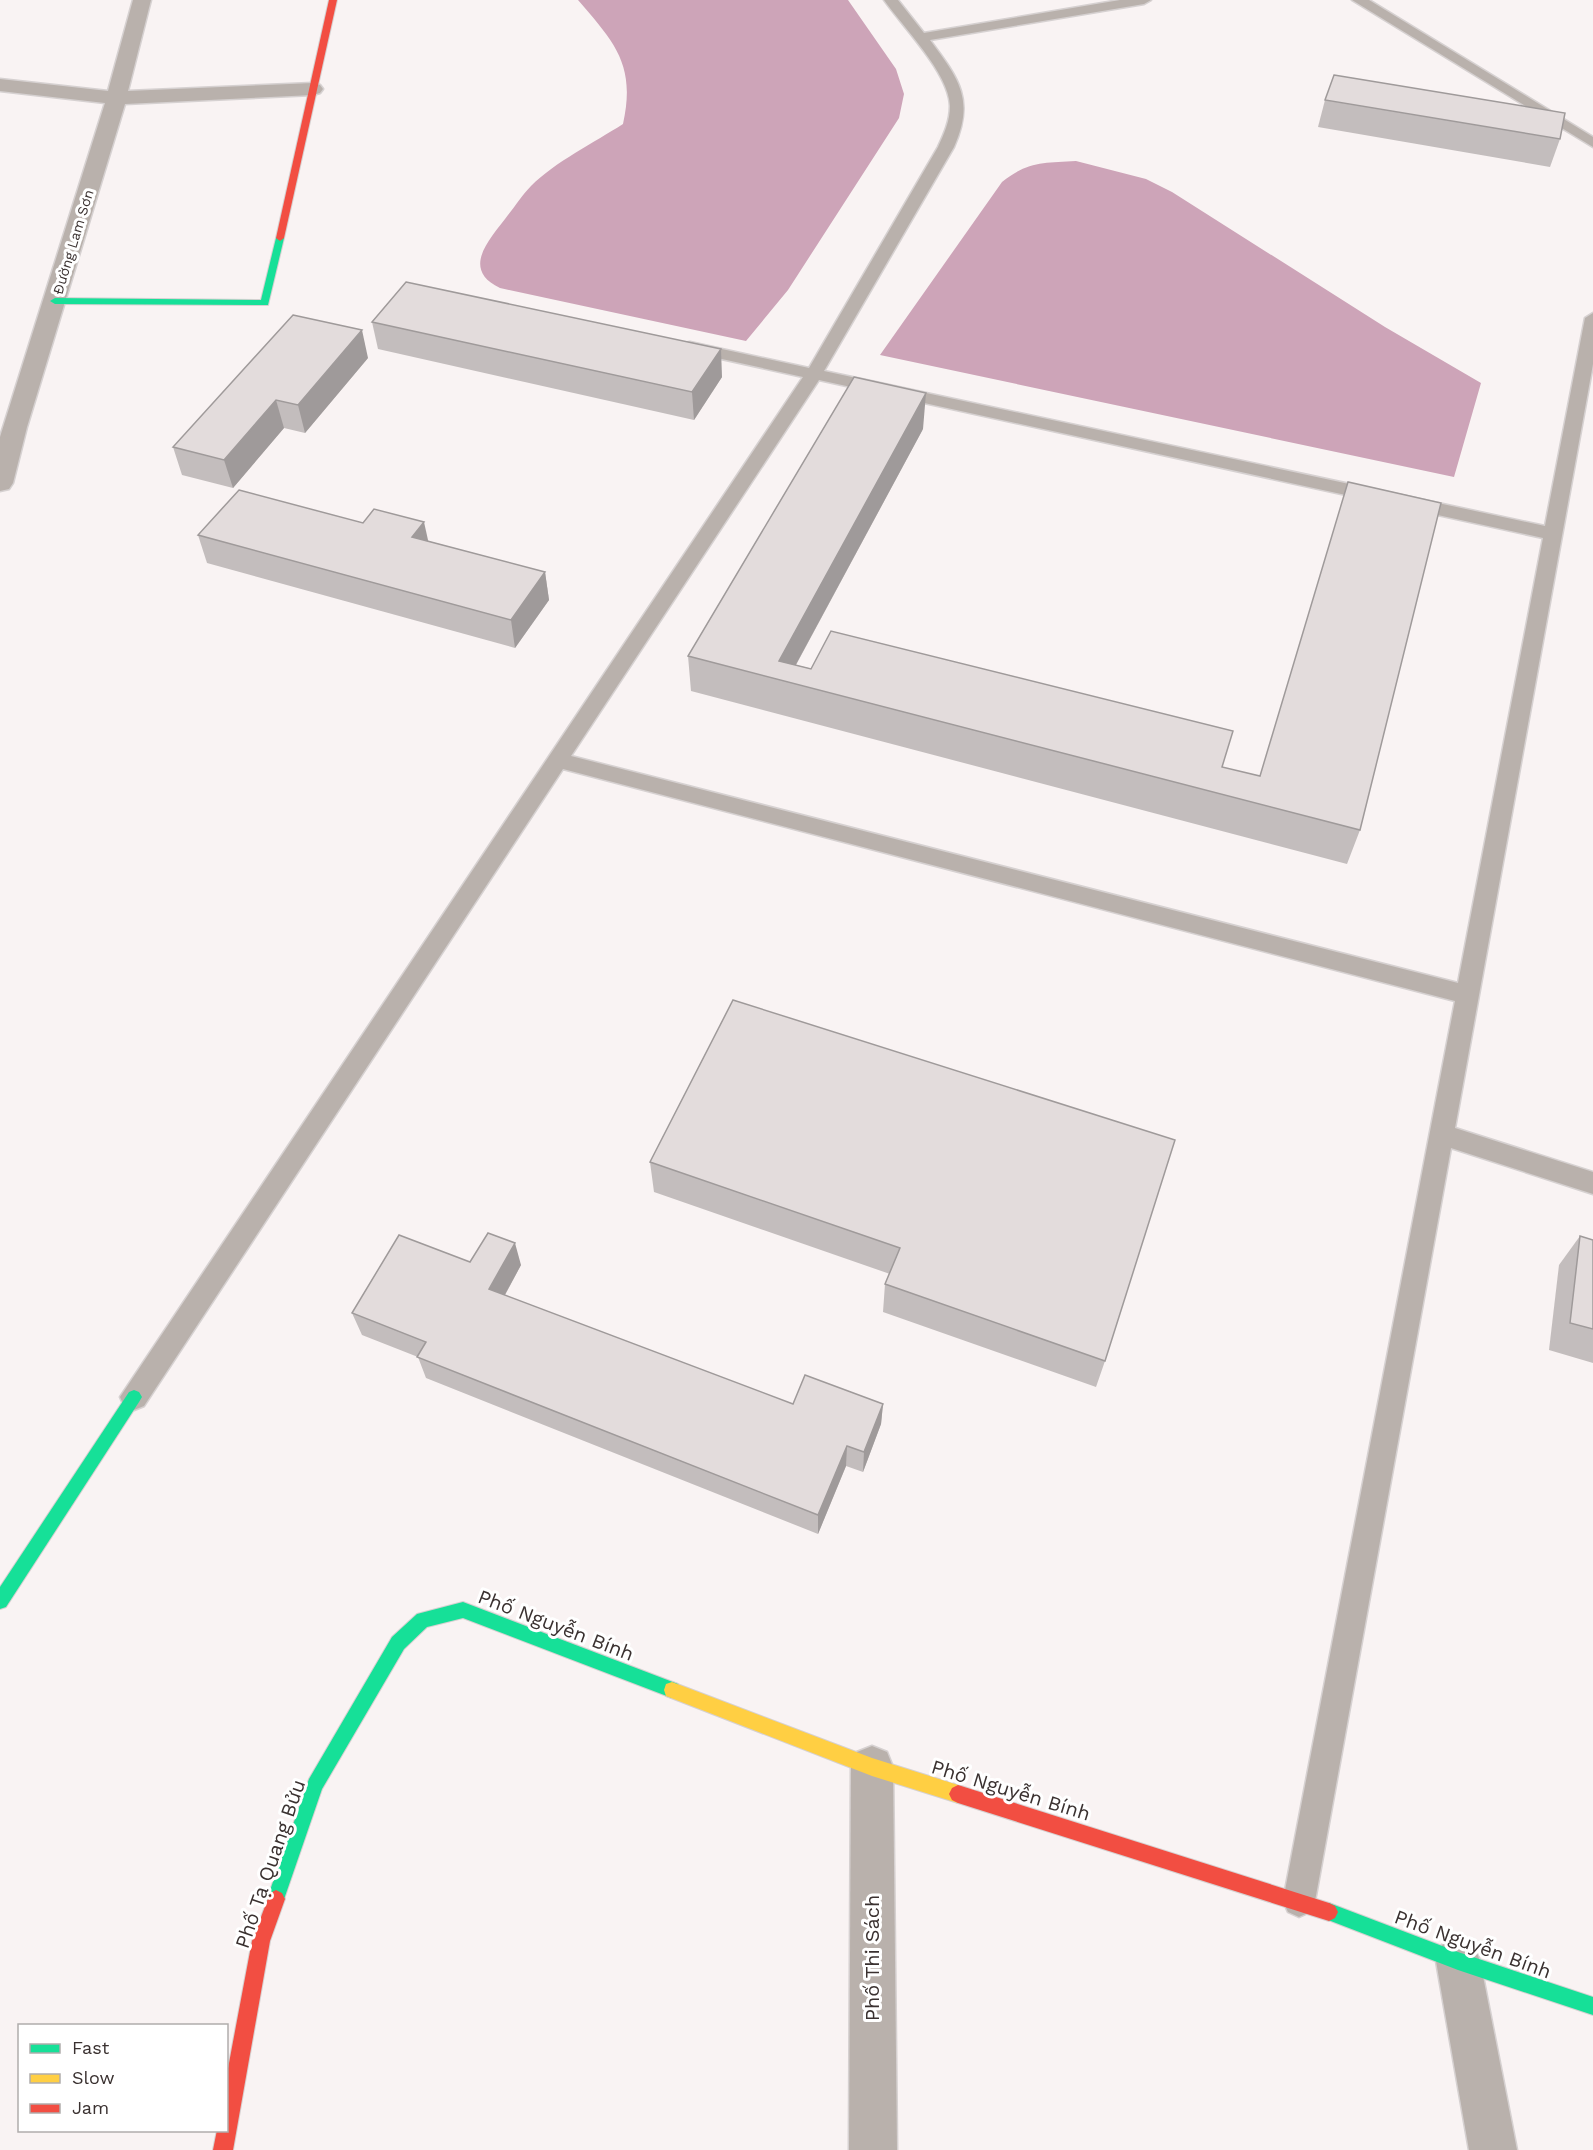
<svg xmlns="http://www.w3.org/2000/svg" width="1593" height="2150" viewBox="0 0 1593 2150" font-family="'Work Sans',sans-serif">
<rect width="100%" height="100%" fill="#f9f3f3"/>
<g fill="#cda4b8">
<path d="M 578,0 L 848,0 L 896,69 L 904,94 L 899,118 L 788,290 L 746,341 L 500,288 C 460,269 490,239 508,215 C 516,205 523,194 531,186 C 555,162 595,142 623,124 C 636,65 615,43 578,0 Z"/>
<path d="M 1076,161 L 1146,179 L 1172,192 L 1385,327 L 1481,383 L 1454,477 L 880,355 L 1002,182 C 1028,161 1044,163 1076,161 Z"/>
</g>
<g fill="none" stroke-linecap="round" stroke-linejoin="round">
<g stroke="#d6d1d1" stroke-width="3">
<g id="lane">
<path d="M 884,0 L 898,0 L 924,33 L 1120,0 L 1151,0 L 1144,4 L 930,40 C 959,79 975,100 954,147 L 824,371 L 1545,526 L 1585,318 L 1593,313 L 1593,364 L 1455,1128 L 1593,1172 L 1593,1194 L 1451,1148 L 1315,1901 L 1310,1912 L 1299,1917 L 1288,1912 L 1283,1901 L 1455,1001 L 563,769 L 144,1406 L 134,1410 L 124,1406 L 120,1397 L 803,377 L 690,352 L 684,351 L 682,347 L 684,343 L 690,342 L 809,368 L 938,147 C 944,134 950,121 950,106 C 949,73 903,27 884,0 ZM 819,380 L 1543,538 L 1458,983 L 571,756 Z"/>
<polygon points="1352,0 1369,0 1593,137 1593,147"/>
</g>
</g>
<g stroke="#d6d1d1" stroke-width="3">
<g id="street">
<polygon points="133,0 151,0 128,91 313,83 320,85 323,89 320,93 313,95 125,104 27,427 13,483 9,489 0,491 0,437 105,103 0,91 0,79 108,91"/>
<polygon points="872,1746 887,1752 893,1767 897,2150 849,2150 851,1767 857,1752"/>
<polygon points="1458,1939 1474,1945 1480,1961 1517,2150 1469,2150 1436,1961 1442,1945"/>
</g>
</g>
<g stroke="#d6d1d1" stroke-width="2">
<g id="fast">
<polygon points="280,235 284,238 268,305 55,304 50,301 55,298 261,300 276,238"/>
<polygon points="134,1390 139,1392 142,1397 139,1402 6,1607 0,1609 0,1587 129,1392"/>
<polygon points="463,1602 678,1684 680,1690 678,1696 672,1698 463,1618 427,1627 404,1649 322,1789 282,1905 276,1908 270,1905 267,1899 309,1779 392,1637 417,1614"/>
<polygon points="1329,1903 1458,1952 1593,1997 1593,2015 1458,1970 1323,1918 1320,1912 1323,1906"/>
</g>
</g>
<g stroke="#d6d1d1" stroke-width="2">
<polygon id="slow" points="672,1682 872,1758 958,1785 964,1788 967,1794 964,1800 958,1803 872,1776 666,1696 664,1690 666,1684"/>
</g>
<g stroke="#d6d1d1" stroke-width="2">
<g id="jam">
<polygon points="329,0 337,0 284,238 280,241 276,238"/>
<polygon points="958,1785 1329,1903 1335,1906 1338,1912 1335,1918 1329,1921 958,1803 952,1800 949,1794 952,1788"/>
<polygon points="276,1890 282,1893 285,1899 270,1941 233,2150 213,2150 217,2130 226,2130 226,2079 252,1941 270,1893"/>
</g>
</g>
<use href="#lane" fill="#b9b1ac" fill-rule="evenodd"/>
<use href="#street" fill="#b9b1ac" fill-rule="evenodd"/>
<use href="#fast" fill="#16e098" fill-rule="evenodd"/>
<use href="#slow" fill="#ffcf43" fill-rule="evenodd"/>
<use href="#jam" fill="#f24e42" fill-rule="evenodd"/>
</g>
<g fill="#c3bdbd">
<polygon points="1325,100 1560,139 1550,167 1318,127"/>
<polygon points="372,322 722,377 694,420 378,349"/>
<polygon points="368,358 305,433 284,428 233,488 182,475 173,447"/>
<polygon points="923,429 796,665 1223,767 1360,830 1347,864 691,691 688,656"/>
<polygon points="198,535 428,541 545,572 549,600 515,648 207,563"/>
<polygon points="733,1000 1105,1361 1096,1387 883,1312 885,1284 890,1274 654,1192 650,1162"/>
<polygon points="1580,1236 1593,1240 1593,1363 1549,1350 1559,1265"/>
<polygon points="470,1262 521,1265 505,1295 793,1404 883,1404 881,1424 863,1472 846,1466 818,1534 426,1378 418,1357 362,1335 352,1313"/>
</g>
<g fill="#9f9a9a">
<polygon points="362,330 368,358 305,433 298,405"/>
<polygon points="721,349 722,377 694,420 692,392"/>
<polygon points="926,393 923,429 787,681 779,661"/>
<polygon points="276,400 284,428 233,488 224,460"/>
<polygon points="424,522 430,549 412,537"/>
<polygon points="545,572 549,600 515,648 511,620"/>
<polygon points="515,1243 521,1265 496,1311 489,1289"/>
<polygon points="883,1404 881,1424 863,1472 864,1452"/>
<polygon points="847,1446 846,1466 818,1534 818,1515"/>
</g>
<g fill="#e3dcdc" stroke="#9f9a9a" stroke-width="1.5">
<polygon points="1334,75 1565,113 1560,139 1325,100"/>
<polygon points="406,282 721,349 692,392 372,322"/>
<polygon points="293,315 362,330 298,405 276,400 224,460 173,447"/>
<polygon points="854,377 926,393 779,661 811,669 831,631 1233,731 1222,767 1260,776 1348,482 1441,503 1360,830 688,656"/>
<polygon points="239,490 363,523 374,509 424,522 412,537 545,572 511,620 198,535"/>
<polygon points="733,1000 1175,1140 1105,1361 885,1284 900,1248 650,1162"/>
<polygon points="488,1233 515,1243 489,1289 793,1404 805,1375 883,1404 864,1452 847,1446 818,1515 417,1357 426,1342 352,1313 399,1235 470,1262"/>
<polygon points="1580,1236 1593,1240 1593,1329 1570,1323"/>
</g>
<g text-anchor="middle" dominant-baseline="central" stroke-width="6" stroke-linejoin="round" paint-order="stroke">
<g font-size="14" fill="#3a3130" stroke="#fff">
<text transform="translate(73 242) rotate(-73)">Đường Lam Sơn</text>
</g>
<g font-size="20" fill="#3a3130" stroke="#fff">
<text transform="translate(556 1625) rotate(21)">Phố Nguyễn Bính</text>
<text transform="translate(1011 1790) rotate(17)">Phố Nguyễn Bính</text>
<text transform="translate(270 1864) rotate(-71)">Phố Tạ Quang Bửu</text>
<text transform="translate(1473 1944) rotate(20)">Phố Nguyễn Bính</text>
<text transform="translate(872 1958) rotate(-90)">Phố Thi Sách</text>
</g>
</g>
<rect x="18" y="2024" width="210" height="108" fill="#ffffff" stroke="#b0adac" stroke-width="1.5"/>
<rect x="30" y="2044" width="30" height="9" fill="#16e098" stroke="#b0adac" stroke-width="1.5"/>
<text x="72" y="2054" font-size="18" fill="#3a3130">Fast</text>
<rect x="30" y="2074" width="30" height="9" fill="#ffcf43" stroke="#b0adac" stroke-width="1.5"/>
<text x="72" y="2084" font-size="18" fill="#3a3130">Slow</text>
<rect x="30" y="2104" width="30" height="9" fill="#f24e42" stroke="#b0adac" stroke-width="1.5"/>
<text x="72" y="2114" font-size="18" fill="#3a3130">Jam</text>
</svg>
